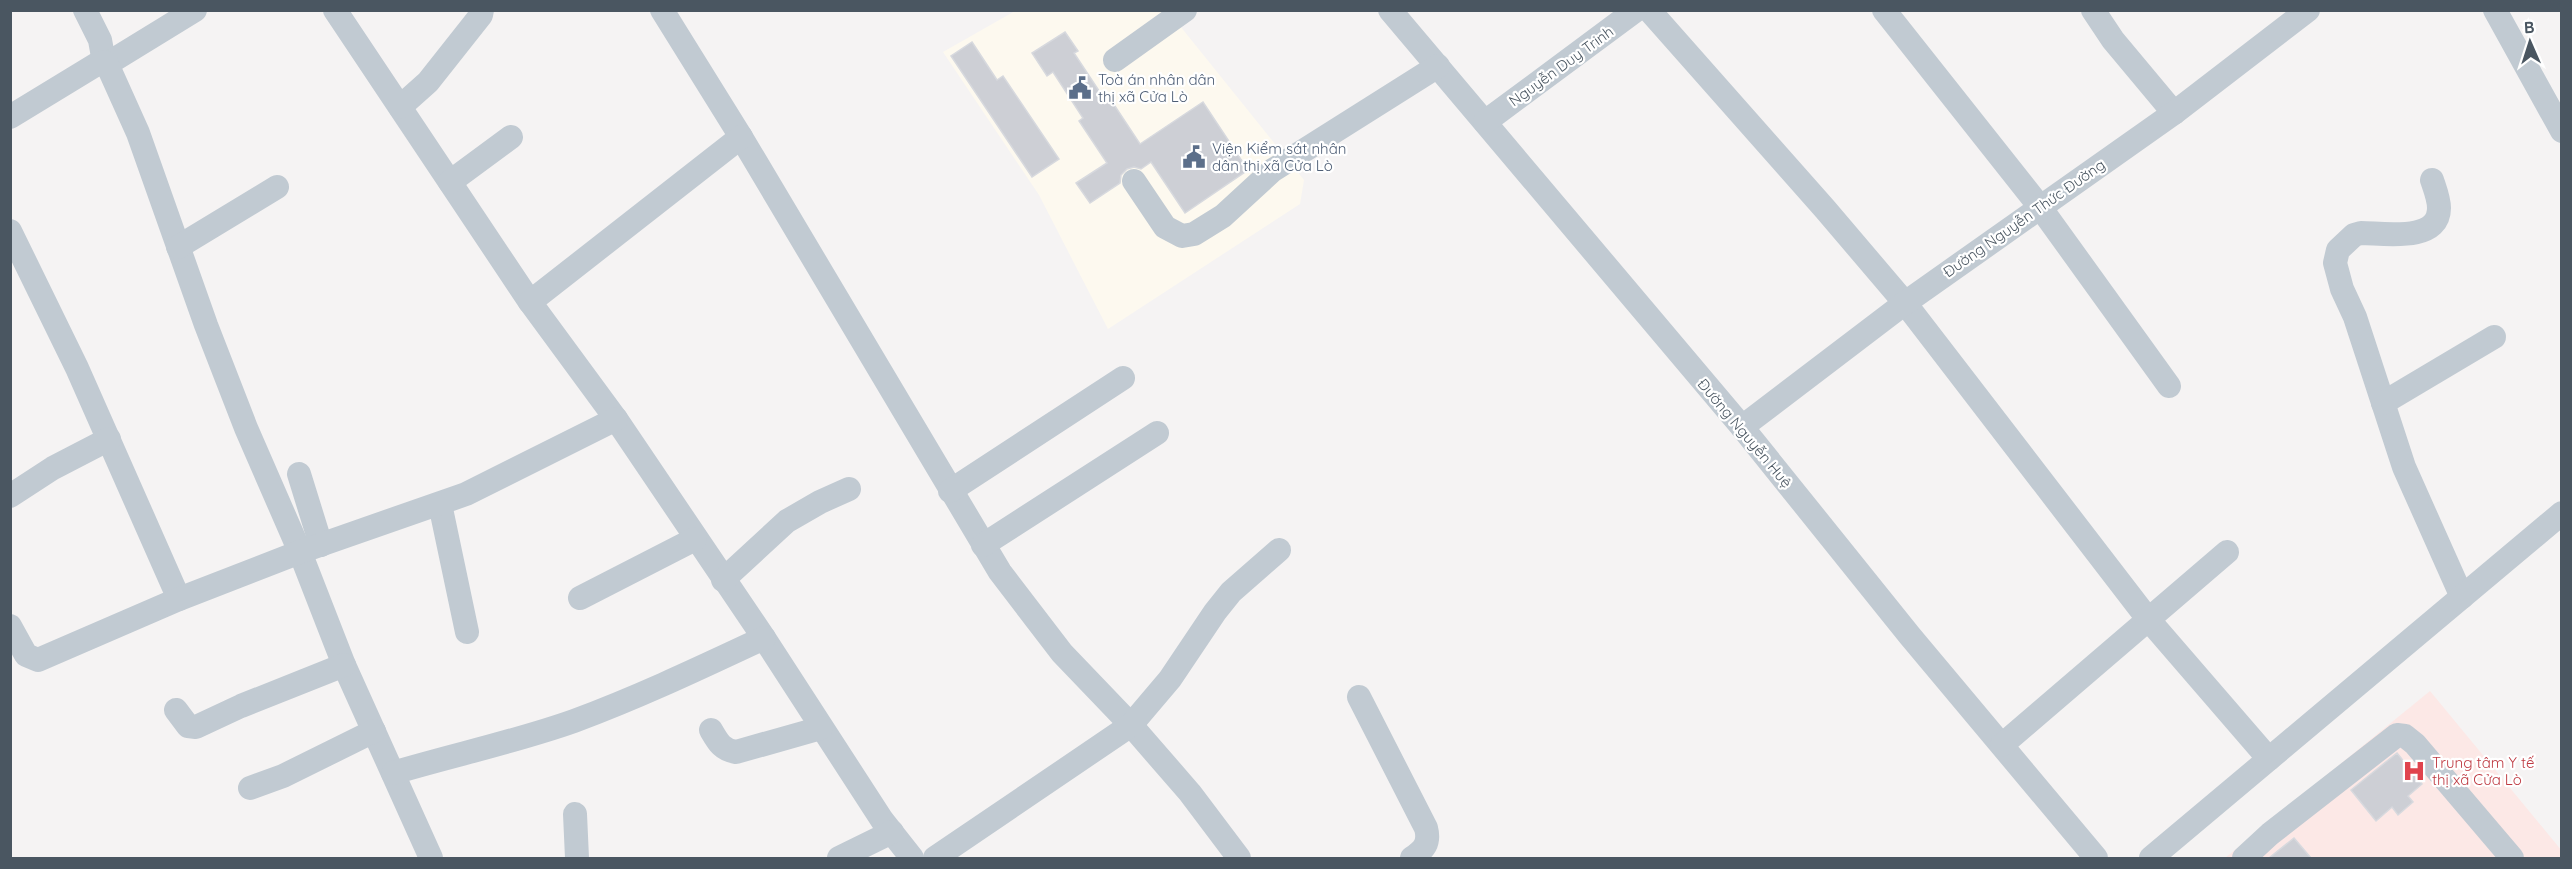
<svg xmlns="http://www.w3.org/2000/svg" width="2572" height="869" viewBox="0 0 2572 869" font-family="Quicksand,sans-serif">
<rect width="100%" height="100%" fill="#f5f3f3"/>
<polygon fill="#fdf9ef" points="1015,11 1168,11 1304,180 1300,204 1108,329 1039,195 943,52"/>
<polygon fill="#fce8e6" points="2430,691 2562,851 2561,858 2225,858"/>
<g fill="#cdcfd5" stroke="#d7d9de" stroke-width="1.5">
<polygon points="1065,32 1078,51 1074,53 1107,103 1111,100 1140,144 1203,102 1248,170 1185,213 1151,162 1141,169 1134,167 1127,169 1121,175 1120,183 1090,203 1076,183 1107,163 1079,121 1083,118 1053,72 1047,76 1032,53"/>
<polygon points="972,42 997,80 1003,76 1059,159 1032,177 951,56"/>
<polygon points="2397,753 2422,784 2408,796 2413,802 2398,815 2392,807 2376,821 2351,790"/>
<polygon points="2294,838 2311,858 2269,858"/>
</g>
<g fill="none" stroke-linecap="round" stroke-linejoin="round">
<g stroke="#c1cad2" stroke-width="24">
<polyline points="85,10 100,40 104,62"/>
<polyline points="335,10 530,302"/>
<polyline points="662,10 741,137 1000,572 1062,653 1131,725 1190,793 1239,858"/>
<polyline points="1390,10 1742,427 1910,636 2096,858"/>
<polyline points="1649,10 1825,209 1905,303 2148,619 2269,759"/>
<polyline points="1884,10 2040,207 2169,386"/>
<polyline points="2093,10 2113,40 2174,113"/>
<polyline points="2495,10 2562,131"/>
<polyline points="1115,60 1185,10"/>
<polyline points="107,64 195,10"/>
<polyline points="400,107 428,82 481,15 482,10"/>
<polyline points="10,117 97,64 104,62 107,64 138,133 206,325 246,428 300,552 344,665 431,858"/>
<polyline points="1485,122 1636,10"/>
<polyline points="741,137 530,302 616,419 764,638 882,820 912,858"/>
<path d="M 2432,180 C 2435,189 2439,199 2439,208 C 2439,243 2383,233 2361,233 L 2354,235 L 2338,250 L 2335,263 L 2342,289 L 2355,317 L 2404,467 L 2462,597"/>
<polyline points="1134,181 1165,227 1182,236 1194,234 1223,216 1273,170 1438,66"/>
<polyline points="450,182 511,137"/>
<polyline points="10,231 77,368 179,599"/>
<polyline points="178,247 277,187"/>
<polyline points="2383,403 2494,337"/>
<polyline points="1742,427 1905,303 2174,113 2308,10"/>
<polyline points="299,474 321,545"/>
<polyline points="950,491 1123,378"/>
<polyline points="10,496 53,468 109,439"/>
<polyline points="440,504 467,632"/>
<polyline points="983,545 1157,433"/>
<polyline points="723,580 787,521 820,502 849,489"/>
<polyline points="580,598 695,539"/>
<polyline points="10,626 26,655 38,660 179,599 300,552 466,494 616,419"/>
<path d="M 1359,697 L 1426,828 C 1430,843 1424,850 1412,858"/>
<polyline points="176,710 188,726 196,727 241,706 344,665"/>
<path d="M 711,730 C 718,742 722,750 736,752 L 821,728"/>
<polyline points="2002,745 2227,552"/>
<path d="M 393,773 C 453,755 515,742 574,721 C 639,697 702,667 764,638"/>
<polyline points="250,788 283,776 374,731"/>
<polyline points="575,814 577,858"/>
<polyline points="839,858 892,832"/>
<polyline points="935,858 1131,725 1170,679 1215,612 1231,592 1279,550"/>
<polyline points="2151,858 2562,513"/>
<polyline points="2244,858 2270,834 2397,735 2405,736 2415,744 2512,858"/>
</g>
</g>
<defs>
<g id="civic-bare" transform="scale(1.8)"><path d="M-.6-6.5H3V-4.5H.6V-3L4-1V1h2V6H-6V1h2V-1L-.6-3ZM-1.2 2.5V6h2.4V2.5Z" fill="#5c6f8a" stroke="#fff" stroke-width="2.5" paint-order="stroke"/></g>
<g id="hospital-bare" transform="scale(1.8)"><path d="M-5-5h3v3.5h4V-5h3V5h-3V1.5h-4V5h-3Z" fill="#e0444e" stroke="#fff" stroke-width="2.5" paint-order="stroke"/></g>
</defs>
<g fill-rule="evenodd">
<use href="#civic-bare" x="1080" y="88"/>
<use href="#civic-bare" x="1194" y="157"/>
<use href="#hospital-bare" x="2414" y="771"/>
</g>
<g text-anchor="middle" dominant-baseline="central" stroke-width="4.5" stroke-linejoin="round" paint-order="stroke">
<g font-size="15" fill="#4a5661" stroke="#fff">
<text transform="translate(1561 66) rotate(-36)">Nguyễn Duy Trinh</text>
<text transform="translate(2024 218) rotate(-35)">Đường Nguyễn Thức Đường</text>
<text transform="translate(1745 433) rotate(50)">Đường Nguyễn Huệ</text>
</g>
<g font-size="15" fill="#4e5e75" stroke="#fff" text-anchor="start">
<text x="1098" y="79">Toà án nhân dân<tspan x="1098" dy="17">thị xã Cửa Lò</tspan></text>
<text x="1212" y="148">Viện Kiểm sát nhân<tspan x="1212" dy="17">dân thị xã Cửa Lò</tspan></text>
</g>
<g font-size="15" fill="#be3a42" stroke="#fff" text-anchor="start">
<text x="2432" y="762">Trung tâm Y tế<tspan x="2432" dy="17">thị xã Cửa Lò</tspan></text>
</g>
</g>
<rect width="2572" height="869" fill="none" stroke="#4a5661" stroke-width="24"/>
<g transform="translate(2530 42) rotate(357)" stroke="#ffffff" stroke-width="4.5" paint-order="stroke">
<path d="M0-4.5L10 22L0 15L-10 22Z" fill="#4a5661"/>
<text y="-9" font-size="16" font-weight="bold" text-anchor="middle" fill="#4a5661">B</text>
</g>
</svg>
